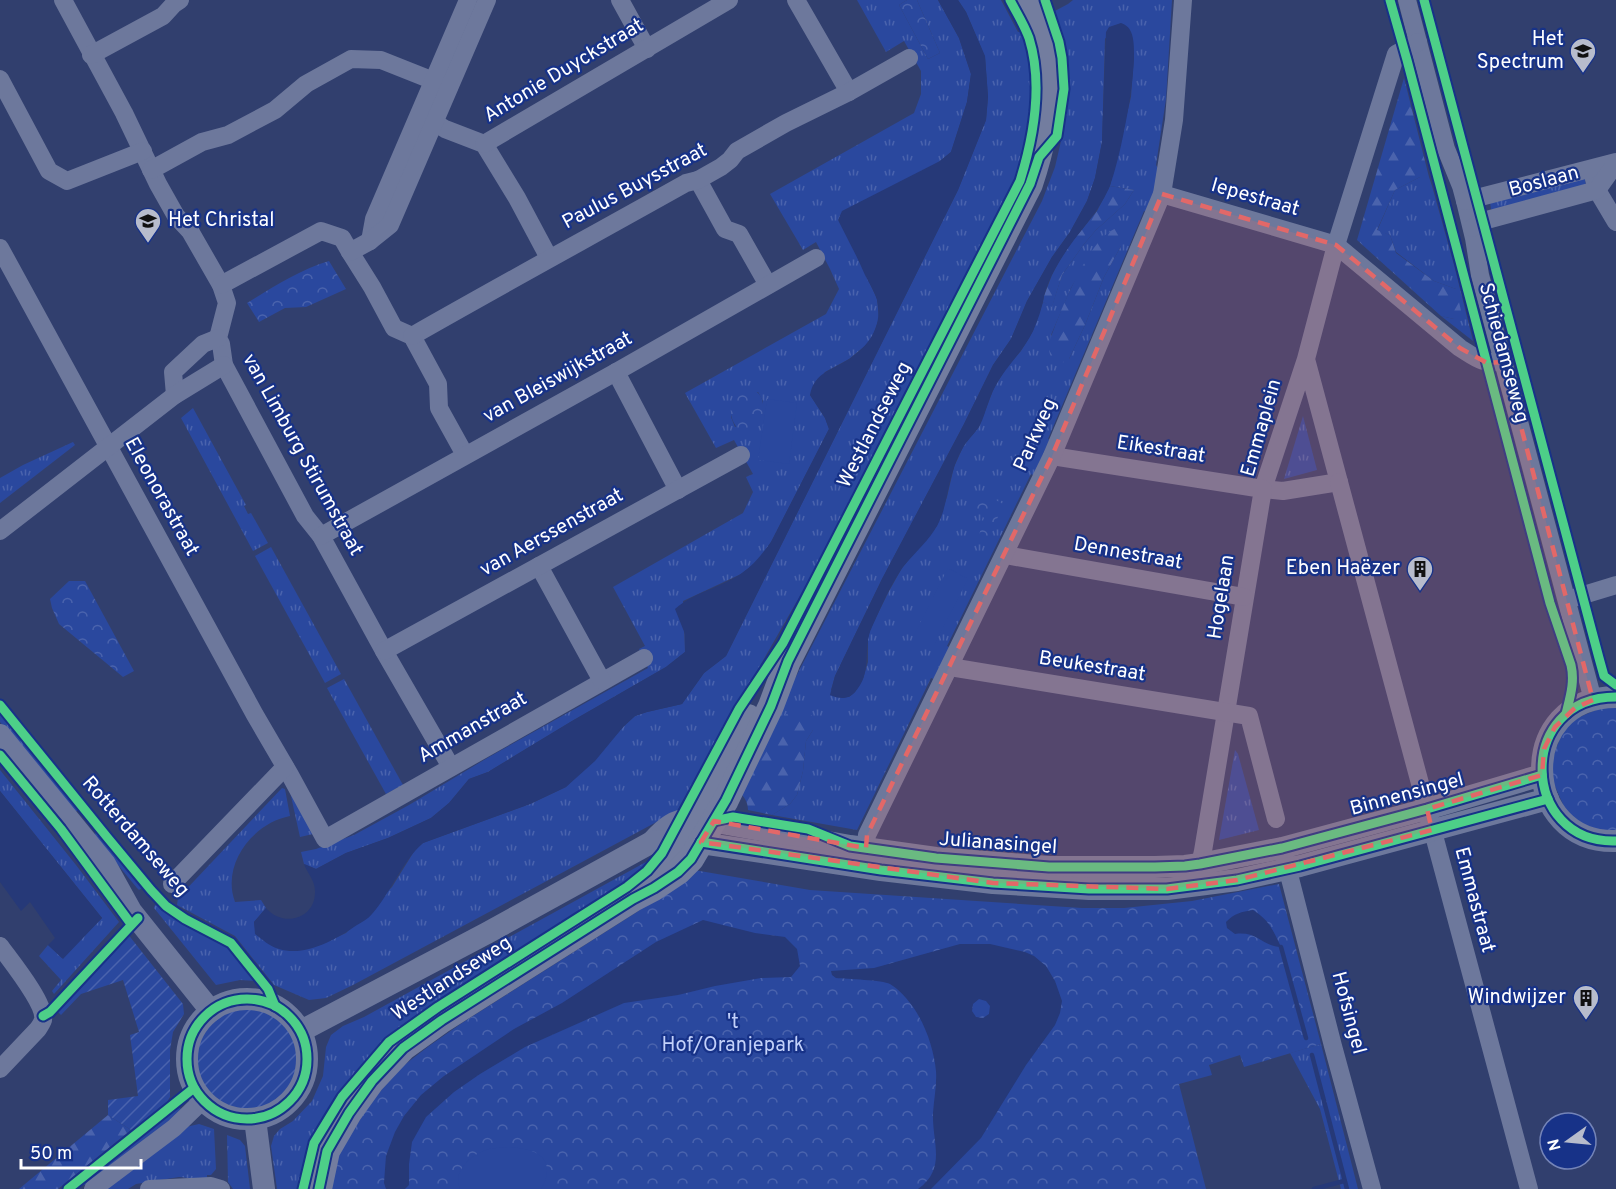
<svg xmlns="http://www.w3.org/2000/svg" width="1616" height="1189" viewBox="0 0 1616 1189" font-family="Overpass,sans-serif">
<defs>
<pattern id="grass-tufts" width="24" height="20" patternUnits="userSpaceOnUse" patternTransform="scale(1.5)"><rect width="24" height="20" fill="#2a489e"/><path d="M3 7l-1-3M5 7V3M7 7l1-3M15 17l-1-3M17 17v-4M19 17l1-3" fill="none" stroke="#4a63ad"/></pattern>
<pattern id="forest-firs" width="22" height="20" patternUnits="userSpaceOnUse" patternTransform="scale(1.5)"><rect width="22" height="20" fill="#2a489e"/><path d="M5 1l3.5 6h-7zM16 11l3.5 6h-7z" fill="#4a63ad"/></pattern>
<pattern id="park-crowns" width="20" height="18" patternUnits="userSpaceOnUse" patternTransform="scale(1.5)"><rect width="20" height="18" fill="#2a489e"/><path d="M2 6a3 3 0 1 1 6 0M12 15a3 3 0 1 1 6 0" fill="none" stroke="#4a63ad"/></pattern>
<pattern id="garden-furrows" width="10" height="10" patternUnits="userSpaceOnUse" patternTransform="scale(1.5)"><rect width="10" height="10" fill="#2a489e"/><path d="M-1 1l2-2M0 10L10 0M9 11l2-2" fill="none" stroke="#4a63ad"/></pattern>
</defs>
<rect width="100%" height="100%" fill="#313f6e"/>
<g fill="url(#grass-tufts)" fill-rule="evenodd">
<path d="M 857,0 L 907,0 L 899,5 L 928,59 L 940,53 L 917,0 L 938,0 L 959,38 L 971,74 L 967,102 L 951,152 L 940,161 L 860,262 L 877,299 L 879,318 L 873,336 L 866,345 L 849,359 L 825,372 L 810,395 L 825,418 L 829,429 L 771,542 L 759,560 L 741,574 L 683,601 L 685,652 L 666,667 L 572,721 L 488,772 L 469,779 L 449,803 L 431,818 L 388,838 L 346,853 L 316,869 L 304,864 L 301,852 L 316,849 L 354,835 L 409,805 L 489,757 L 648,668 L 639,649 L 645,646 L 613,587 L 743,513 L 753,492 L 746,477 L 753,474 L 734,440 L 716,448 L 685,393 L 826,314 L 839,289 L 830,269 L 816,242 L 803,250 L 770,194 L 914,113 L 921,94 L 921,71 L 904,41 L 886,52 ZM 758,392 L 763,401 L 762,415 L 735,427 L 731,417 L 731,408 Z"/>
<path d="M 958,0 L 1001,0 L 1018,32 L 1023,31 L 1031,54 L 1032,74 L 1031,112 L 1028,139 L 1019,174 L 829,545 L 677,811 L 353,985 L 326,998 L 309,1000 L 274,985 L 235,936 L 177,905 L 178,898 L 282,788 L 285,789 L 290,816 C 253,823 221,864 235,902 L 261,900 L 266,908 L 254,922 L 256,934 L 300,950 L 320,945 L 346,933 L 392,887 L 415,850 L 423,843 L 530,804 L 566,787 L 624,726 L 635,716 L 647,712 L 682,704 L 704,673 L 726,656 L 958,190 L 986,120 L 988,97 L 985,57 L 966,12 Z"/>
<path d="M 1073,0 L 1172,0 L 1166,99 L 1156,165 L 1160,172 L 1148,213 L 1144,211 L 1048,439 L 1052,441 L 1036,477 L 1031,474 L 947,646 L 951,648 L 936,680 L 931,678 L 857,830 L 772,815 L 790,804 L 797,795 L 803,771 L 806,741 L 813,730 L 772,723 L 1042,201 L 1055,167 L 1064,128 L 1067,88 L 1063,48 L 1053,12 L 1068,4 ZM 1105,38 L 1134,56 L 1131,97 L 1110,186 L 1134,190 L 1125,204 L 1096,230 L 1084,244 L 1062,275 L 1052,306 L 1043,302 L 1033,331 L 1021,351 L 1007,367 L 994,388 L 979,427 L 964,445 L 954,467 L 947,497 L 937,526 L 902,568 L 888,593 L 870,630 L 868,638 L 868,662 L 863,679 L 855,692 L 849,697 L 831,690 L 835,676 L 882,579 L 964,424 L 993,365 L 1011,339 L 1027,301 L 1052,257 L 1070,232 L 1087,201 L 1095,178 L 1102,142 ZM 1121,246 L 1104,277 L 1085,325 L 1069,359 L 1051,335 L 1071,288 L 1087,260 Z"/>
<polygon points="1420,177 1429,177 1432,186 1454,265 1473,341 1441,316 1454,319 1456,289 1434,281 1396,252 1390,235 1377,231 1395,190"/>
<polygon points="1585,178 1586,186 1494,211 1491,209 1490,202"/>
<polygon points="193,408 246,505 244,506 248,514 251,513 268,543 253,551 181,418"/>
<polygon points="1303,416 1317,470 1284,479"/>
<polygon points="73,442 75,445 0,503 0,478 23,465"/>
<polygon points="271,547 341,674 325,683 255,556"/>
<polygon points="344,679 403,785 386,794 327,688"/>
<polygon points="0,712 78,809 77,811 74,812 0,722"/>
<polygon points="1235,750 1238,754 1259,830 1219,840"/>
<polygon points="0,770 76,865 119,922 54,994 52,991 61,980 39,956 48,945 62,958 102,918 0,791"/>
<polygon points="289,787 313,834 300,837"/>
<polygon points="96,832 99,833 142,886 142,888 139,890 137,888 94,836"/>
<polygon points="646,862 649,865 645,873 630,885 476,978 417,1017 369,1058 341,1093 319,1126 306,1154 299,1189 277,1189 271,1146 274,1136 280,1129 293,1121 312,1101 323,1076 326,1047 331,1035 343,1026 364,1017"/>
<polygon points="155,905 157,905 169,915 197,931 231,948 258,981 240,980 216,985 154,908"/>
<polygon points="1321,1044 1358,1189 1341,1189 1320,1109 1290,1053"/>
<polygon points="177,1105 182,1110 119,1164 84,1185 81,1182"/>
<polygon points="199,1124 214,1129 216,1169 211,1175 207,1175 207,1180 179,1177 136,1184 128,1189 105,1189 186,1127"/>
<polygon points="227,1135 240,1140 245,1146 250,1189 233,1189 228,1182"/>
</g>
<g fill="url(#forest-firs)">
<polygon points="1404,78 1429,177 1420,177 1395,190 1377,230 1390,235 1396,253 1434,281 1456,289 1462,315 1454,319 1441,316 1357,240"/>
<polygon points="1110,186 1134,190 1125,204 1096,230 1084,244 1062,275 1052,307 1043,302 1044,296 1052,275 1060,260 1071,243 1097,211"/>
<path d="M 1117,228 L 1121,231 L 1121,246 L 1104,277 L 1085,325 L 1069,359 L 1065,362 L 1056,363 C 1049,357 1049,351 1049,343 C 1058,316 1089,236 1117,228 Z"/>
<path d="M 800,706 L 816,719 L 813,730 L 806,741 L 803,771 L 797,795 L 790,804 L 772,815 L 748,810 C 748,802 744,797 739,791 L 772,723 Z"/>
<polygon points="108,1115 131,1130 58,1189 19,1189"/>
</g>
<g fill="url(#park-crowns)">
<polygon points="907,0 917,0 940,53 928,59 899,5"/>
<path d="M 329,261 L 346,289 L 306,307 L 285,308 L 259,322 L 247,303 C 273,287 299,270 329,261 Z"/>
<path d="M 750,389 C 754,391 756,391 759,394 C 767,403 763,424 752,430 C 751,431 744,432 742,432 C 725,420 727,393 750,389 Z"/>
<polygon points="981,492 1003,504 990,537 979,535 984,518 973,506"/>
<polygon points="69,581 85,581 134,671 123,677 59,624 52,608 50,599"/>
<polygon points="1612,703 1616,703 1616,834 1602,834 1568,816 1548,770 1566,723"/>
<polygon points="694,870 810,890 1082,908 1124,908 1192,901 1279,884 1321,1044 1244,1067 1240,1055 1209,1065 1212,1075 1179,1084 1206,1189 331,1189 338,1155 369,1105 399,1069 429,1046 462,1023 637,912"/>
</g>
<g fill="url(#garden-furrows)">
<polygon points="127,933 183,1004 184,1014 173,1032 170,1050 170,1097 164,1107 131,1130 108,1115 108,1100 138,1096 130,1035 139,1032 123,980 81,994 61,1015 57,1011"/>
<circle cx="248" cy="1060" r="53"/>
</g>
<g fill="#2a489e">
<polygon points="767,399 797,403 789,464 758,460"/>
<polygon points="948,568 968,579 934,645 914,635"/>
<path d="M 509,1147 C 518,1148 530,1149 538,1154 C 551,1162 548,1178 541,1189 L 460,1189 C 452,1170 472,1154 489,1149 C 495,1148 502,1147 509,1147 Z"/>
</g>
<g fill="#263978" fill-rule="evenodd">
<path d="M 938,0 L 958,0 L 966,12 L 985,56 L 988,97 L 986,120 L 958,190 L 726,656 L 704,673 L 682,704 L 647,712 L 635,716 L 624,726 L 595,761 L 566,787 L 530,804 L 423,843 C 401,862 391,893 372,914 C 368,919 362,922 357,925 C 335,940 305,957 279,949 C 269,946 263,940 255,934 L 254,922 L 266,908 C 283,928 316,919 315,891 C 315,880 307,873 304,864 L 316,869 L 346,853 L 388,838 L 431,818 L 449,803 L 469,779 L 488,772 L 572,721 L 666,667 L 685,652 L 685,634 L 675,609 C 694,592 721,588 742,573 C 754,565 762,554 771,542 L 829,429 L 825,418 L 810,395 C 814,376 824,373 841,364 C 865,351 884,329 877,300 C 875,292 869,283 865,275 C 857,256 847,238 838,220 L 842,211 L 940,161 L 951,152 L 967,102 L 971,74 L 959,38 Z"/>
<path d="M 1121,23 C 1126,25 1129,27 1131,32 C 1142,54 1120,163 1109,188 C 1097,215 1076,234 1061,259 C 1054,270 1047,283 1044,296 C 1042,308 1038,320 1033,331 C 1023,352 1005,367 995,387 C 988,399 986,413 980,425 C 976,432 970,437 966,443 C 961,450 956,460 954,468 C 947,486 947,507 938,524 C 930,540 914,553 903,567 C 890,585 881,607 872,627 C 862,647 873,673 855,692 C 848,700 839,699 830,695 L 835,676 L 882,579 L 964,424 L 993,365 L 1011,339 L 1027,301 L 1052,257 L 1070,232 L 1087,201 L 1095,178 L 1102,142 L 1106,32 L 1109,27 Z"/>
<polygon points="0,791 102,918 63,959 48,945 55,938 30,902 21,911 0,882"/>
<path d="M 1253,910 C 1269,920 1273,930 1281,947 C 1261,946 1258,931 1235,934 L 1227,928 L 1226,922 C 1235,913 1241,912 1253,910 Z"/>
<polygon points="703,920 755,933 785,937 797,949 800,966 791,977 761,978 715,986 678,995 624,1003 525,1047 480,1074 454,1092 426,1117 412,1142 409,1164 409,1185 405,1189 386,1189 384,1183 386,1156 395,1132 404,1116 421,1095 444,1076 514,1029 562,1003 656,942"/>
<path d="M 960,944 L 990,944 L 1025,952 L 1034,956 L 1046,966 L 1055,981 L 1062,1001 L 1060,1013 L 1055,1025 L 1026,1065 L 981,1138 L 931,1189 L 918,1189 C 947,1168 932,1143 933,1113 C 934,1099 937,1085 936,1071 C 933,1040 917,1001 890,984 C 883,980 847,979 836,978 L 832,975 L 831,971 L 874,968 ZM 979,999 L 986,1001 L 990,1006 L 989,1014 L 983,1018 L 976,1017 L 972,1011 L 973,1004 Z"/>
</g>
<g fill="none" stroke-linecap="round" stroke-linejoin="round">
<g stroke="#263978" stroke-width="4.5">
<polyline points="1281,947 1306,1038"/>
<polyline points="1312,1055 1347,1189"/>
<polyline points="1314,1189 1344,1181"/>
</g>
<g stroke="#6d789c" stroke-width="18">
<polyline points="63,0 124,113 158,184 176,216 190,231 221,285 227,303 218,338 221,344 224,365 305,516 321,536 384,651 451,767"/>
<polyline points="620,0 647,49"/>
<polyline points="796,0 849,92"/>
<polyline points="1407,0 1446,149 1461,186 1465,201 1474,238 1480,275 1593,700"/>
<polyline points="91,55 163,16 174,4 180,0"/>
<polyline points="0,79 49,171 67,181 143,151"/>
<polyline points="425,118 434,122 445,129 484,144 517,198 549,258"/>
<polyline points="484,144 729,0"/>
<polyline points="151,170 202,142 228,135 275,110 306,84 351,59 381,60 449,87"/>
<polyline points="1594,179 1597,190 1616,222"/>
<polyline points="698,180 725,229 739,234 768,285"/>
<path d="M 1162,194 L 1336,245 L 1460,348 C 1479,360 1480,363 1504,362"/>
<polyline points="1465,201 1616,162"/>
<polyline points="1472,228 1483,221 1597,190 1616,163"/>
<polyline points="370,241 374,219 468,0"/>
<polyline points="0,248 255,715 290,775 325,839 644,658"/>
<polyline points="350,252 372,287 394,328 412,336 438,384 439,408 465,455"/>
<polyline points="221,285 321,231 342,238 350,252 370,241 390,225 487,0"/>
<path d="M 412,336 C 503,284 595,234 686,183 L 698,180 L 721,167 L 730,160 L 737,151 L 786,123 L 849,92 L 909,58"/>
<polyline points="1306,359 1339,482 1283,491 1263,489 1306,359 1336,245 1396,54 1418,42"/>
<polyline points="616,372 678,490"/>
<polyline points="175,395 173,372 203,344 218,338"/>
<polyline points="1052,456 1263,489 1203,851 1200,864 1203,874"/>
<polyline points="1339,482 1529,1189"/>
<polyline points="0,531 175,395 224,365"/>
<polyline points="321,536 616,372 816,258"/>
<polyline points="1005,555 1244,597"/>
<polyline points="539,566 602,681"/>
<polyline points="1567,600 1616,585"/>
<polyline points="384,651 741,455"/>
<polyline points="950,667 1249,716 1276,819"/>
<polyline points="1284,855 1333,1046 1372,1189"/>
<polyline points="863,862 867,835 1052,456 1162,194 1174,120 1183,0"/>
<polyline points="172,884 285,767"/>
<path d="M 0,946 C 10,960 46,1004 43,1020 C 42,1023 40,1026 38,1029 L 0,1069"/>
<polyline points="93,1189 174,1128 203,1100"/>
<polyline points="149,1189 211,1186 221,1189"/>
</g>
<g stroke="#6d789c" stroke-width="22">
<path d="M 1616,697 C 1515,697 1520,844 1616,841"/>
<polyline points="0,735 105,864 131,911 211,1011"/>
<path d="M 652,842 C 665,827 674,820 694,818 L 850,846 L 936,858 L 1049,867 L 1155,867 L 1185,866 L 1200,864 L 1282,848 L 1427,809 L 1542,775"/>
<circle cx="247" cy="1059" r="60"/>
<polyline points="301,1031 487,933 652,842 681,840 881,870 993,883 1089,889 1167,889 1237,880 1300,866 1548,799"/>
<polyline points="255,1119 264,1189"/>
</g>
<g stroke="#737d9f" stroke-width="26">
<path d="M 652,878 C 692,836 721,768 748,717"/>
<path d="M 319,1189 L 327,1151 L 349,1113 L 372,1081 L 403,1048 L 442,1020 L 633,899 L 654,888 L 678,872 L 691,859 L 726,800 L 771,706 L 788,661 L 1030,184 C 1047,133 1058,73 1038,21 C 1035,14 1030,7 1027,0"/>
</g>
<g stroke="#173288" stroke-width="13">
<g id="cycleway">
<path d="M 1390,0 L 1407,60 L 1550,603 L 1571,665 C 1575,682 1570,697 1566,714"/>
<polyline points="1424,0 1599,658 1604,676 1616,685"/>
<path d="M 1616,697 C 1515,697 1520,844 1616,841"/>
<polyline points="0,705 107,837 151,890 166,906 185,919 231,943 268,989 275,1006"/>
<polyline points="0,755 61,829 131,924"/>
<polyline points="714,821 733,817 808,829 850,846 936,858 1049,867 1155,867 1185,866 1200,864 1282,848 1427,809 1542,775"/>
<polyline points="701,842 881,870 993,883 1089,889 1167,889 1237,880 1300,866 1548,799"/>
<circle cx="247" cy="1059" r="60"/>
<polyline points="43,1016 50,1012 138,918"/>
<polyline points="68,1189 194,1088"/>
<path d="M 303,1189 L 314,1143 L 342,1097 L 389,1042 L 438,1007 L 627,887 L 647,871 L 662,853 L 739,709 L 783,643 L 1020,181 C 1034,136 1043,83 1029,38 C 1024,24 1016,12 1010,0"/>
<polyline points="319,1189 327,1151 349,1113 372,1081 403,1048 442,1020 633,899 654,888 678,872 691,859 726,800 771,706 788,661 1030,184 1039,157 1057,136 1064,89 1062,58 1059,42 1045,0"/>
</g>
</g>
<use href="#cycleway" stroke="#4dcf88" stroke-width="9"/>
</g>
<path fill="#e26868" fill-opacity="0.2" stroke="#e26868" stroke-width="4.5" stroke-dasharray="12 8" stroke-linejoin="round" d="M 1162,194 L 1336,245 L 1460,348 L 1487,363 L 1504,362 L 1593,700 L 1575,708 L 1555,727 L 1544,749 L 1542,775 L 1427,809 L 1432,830 L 1237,880 L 1167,889 L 993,883 L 701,842 L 714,821 L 866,848 L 867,835 L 1052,456 Z"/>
<defs>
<g id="school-pin" transform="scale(1.35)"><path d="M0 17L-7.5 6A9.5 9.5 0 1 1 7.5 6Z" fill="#b7bccc" stroke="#173288"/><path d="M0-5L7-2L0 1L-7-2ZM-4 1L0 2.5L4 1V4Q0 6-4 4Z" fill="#111"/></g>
<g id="building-pin" transform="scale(1.35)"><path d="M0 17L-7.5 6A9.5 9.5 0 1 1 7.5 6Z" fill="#b7bccc" stroke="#173288"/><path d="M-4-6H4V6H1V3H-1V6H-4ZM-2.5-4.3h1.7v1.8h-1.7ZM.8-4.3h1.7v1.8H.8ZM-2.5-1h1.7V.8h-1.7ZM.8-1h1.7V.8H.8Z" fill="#111"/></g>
</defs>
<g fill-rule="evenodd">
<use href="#school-pin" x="1583" y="51"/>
<use href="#school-pin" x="148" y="221"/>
<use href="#building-pin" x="1420" y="569"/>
<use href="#building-pin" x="1586" y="998"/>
</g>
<g text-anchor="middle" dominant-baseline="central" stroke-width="4.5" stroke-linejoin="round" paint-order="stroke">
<g font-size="20" fill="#fff" stroke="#173288" text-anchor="end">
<text x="1564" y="40">Het<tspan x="1564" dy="23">Spectrum</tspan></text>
<text x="168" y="221" text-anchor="start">Het Christal</text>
<text x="1400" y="569">Eben Haëzer</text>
<text x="1566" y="998">Windwijzer</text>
</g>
<g font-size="20" fill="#fff" stroke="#173288">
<text transform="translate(564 71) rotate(-31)">Antonie Duyckstraat</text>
<text transform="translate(1544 182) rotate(-15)">Boslaan</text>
<text transform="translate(635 187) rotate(-28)">Paulus Buysstraat</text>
<text transform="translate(1255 198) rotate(16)">Iepestraat</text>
<text transform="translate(1503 353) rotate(75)">Schiedamseweg</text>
<text transform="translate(558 378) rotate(-29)">van Bleiswijkstraat</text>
<text transform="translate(875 425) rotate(-63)">Westlandseweg</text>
<text transform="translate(1262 428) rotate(-74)">Emmaplein</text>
<text transform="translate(1036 435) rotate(-66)">Parkweg</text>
<text transform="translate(1161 450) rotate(9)">Eikestraat</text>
<text transform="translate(302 455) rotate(61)">van Limburg Stirumstraat</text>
<text transform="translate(161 497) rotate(61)">Eleonorastraat</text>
<text transform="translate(552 533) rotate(-29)">van Aerssenstraat</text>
<text transform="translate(1128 554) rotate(10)">Dennestraat</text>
<text transform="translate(1222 597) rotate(-81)">Hogelaan</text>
<text transform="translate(1092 667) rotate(9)">Beukestraat</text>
<text transform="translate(473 728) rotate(-30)">Ammanstraat</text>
<text transform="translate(1407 795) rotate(-15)">Binnensingel</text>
<text transform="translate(135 837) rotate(49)">Rotterdamseweg</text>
<text transform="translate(998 844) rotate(4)">Julianasingel</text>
<text transform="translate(1474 900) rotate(75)">Emmastraat</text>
<text transform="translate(452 979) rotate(-33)">Westlandseweg</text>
<text transform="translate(1348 1013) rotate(75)">Hofsingel</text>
</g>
<g font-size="20" fill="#c3d1fa" stroke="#173288">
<text x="733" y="1023">'t<tspan x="733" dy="23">Hof/Oranjepark</tspan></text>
</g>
</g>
<g transform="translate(1568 1141) rotate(255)"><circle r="28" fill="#173288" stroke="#7484b8" stroke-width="1.5"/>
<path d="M0-4.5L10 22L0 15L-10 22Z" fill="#b7bccc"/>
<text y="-9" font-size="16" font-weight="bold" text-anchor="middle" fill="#ffffff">N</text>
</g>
<path d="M21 1159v9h120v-9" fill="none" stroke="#ffffff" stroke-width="3"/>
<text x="30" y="1159" font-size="18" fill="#ffffff" stroke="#173288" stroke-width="4.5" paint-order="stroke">50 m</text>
</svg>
